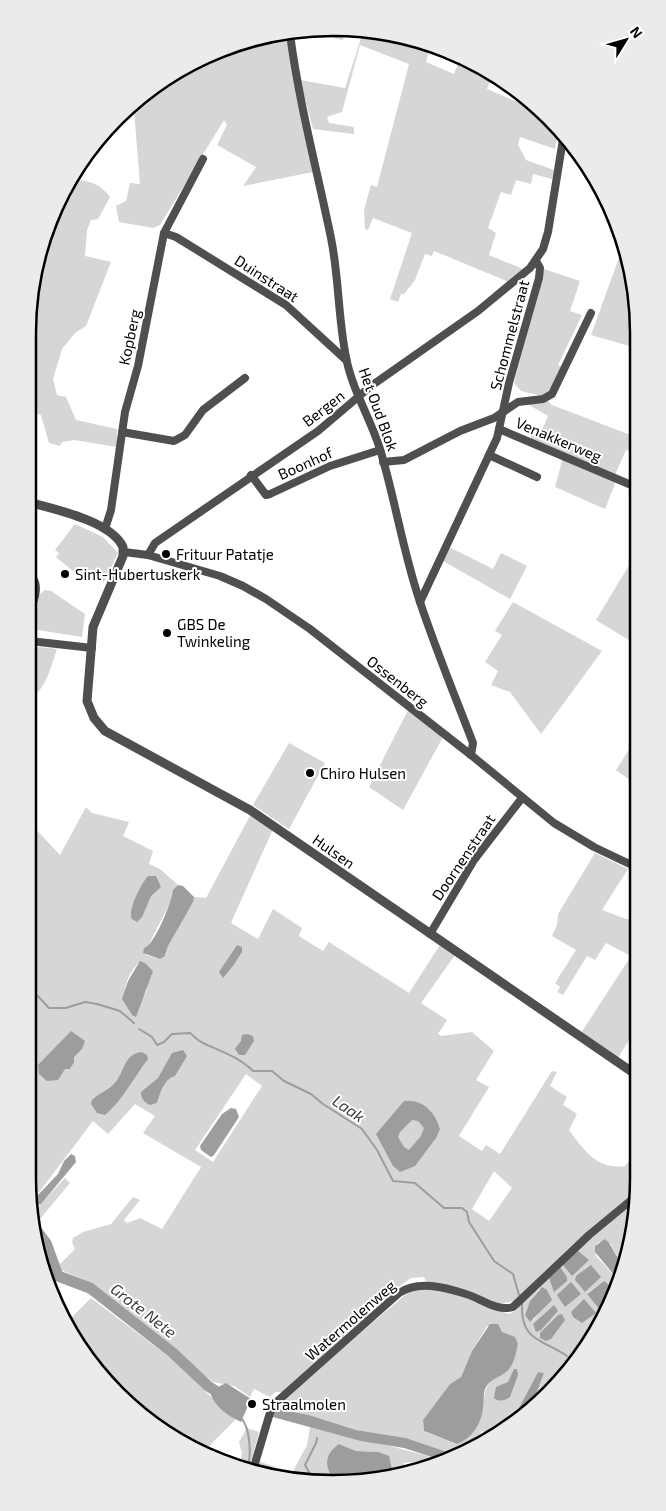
<svg xmlns="http://www.w3.org/2000/svg" width="666" height="1511" viewBox="0 0 666 1511" font-family="'Exo 2',sans-serif">
<rect width="100%" height="100%" fill="#fff"/>
<g fill="#d6d6d6" fill-rule="evenodd">
<polygon points="313,28 350,33 350,36 344,35 343,40 300,32"/>
<path d="M 287,35 C 293,81 303,127 313,172 L 243,186 L 256,167 L 217,145 L 227,125 L 224,120 L 160,225 L 153,228 L 119,222 L 116,206 L 126,201 L 130,183 L 140,184 L 134,111 L 130,111 L 198,59 Z"/>
<polygon points="362,35 431,44 426,62 454,74 460,58 493,74 487,89 541,112 559,128 555,149 520,137 518,145 526,160 554,170 552,179 533,174 531,184 516,180 511,195 501,192 488,228 496,233 489,255 523,269 509,282 434,251 432,256 425,254 415,280 404,294 401,294 398,302 390,299 412,233 373,218 368,230 365,229 364,210 371,185 377,187 409,64 360,45 342,112 327,117 329,123 354,127 354,134 313,129 300,80 345,88"/>
<path d="M 78,180 C 92,181 101,185 110,197 L 98,219 L 91,220 L 87,230 L 85,256 L 111,262 L 86,326 L 75,333 L 62,349 L 53,379 L 57,395 L 66,397 L 76,420 L 117,429 L 117,447 L 74,440 L 62,442 L 60,446 L 49,443 L 41,415 L 30,411 L 28,424 L 28,333 L 44,235 L 57,212 L 66,205 L 71,197 L 73,186 Z"/>
<polygon points="620,255 626,256 636,293 636,348 591,335"/>
<polygon points="544,269 580,281 570,311 582,315 558,365 562,367 549,392 543,396 521,391 514,383"/>
<polygon points="547,400 552,405 636,437 636,454 626,450 615,475 531,439 531,432 537,428 542,430 548,416 529,405 529,401"/>
<polygon points="563,457 616,481 605,509 555,487"/>
<polygon points="75,524 103,537 118,553 104,582 91,576 85,581 56,557 59,553 55,550"/>
<polygon points="449,547 493,569 501,553 527,566 510,599 443,561"/>
<polygon points="637,552 637,645 596,620"/>
<polygon points="45,590 51,591 85,614 82,637 32,629 39,595"/>
<polygon points="513,602 602,651 541,734 510,692 491,685 498,671 485,662 502,635 495,631"/>
<path d="M 28,646 L 57,649 C 52,664 47,685 35,695 L 28,692 Z"/>
<polygon points="408,710 443,737 403,810 369,787"/>
<polygon points="637,737 637,785 616,770"/>
<polygon points="289,743 325,763 289,829 253,805"/>
<path d="M 86,807 L 92,813 L 129,822 L 123,836 L 153,851 L 149,864 L 160,869 L 178,885 C 173,890 173,896 170,903 C 164,916 147,944 146,955 L 160,959 L 166,955 L 168,946 L 194,897 L 206,898 L 251,814 L 273,829 L 231,923 L 258,939 L 273,909 L 302,928 L 299,936 L 323,951 L 329,942 L 409,993 L 440,945 L 455,955 L 421,1003 L 447,1020 L 438,1034 L 441,1036 L 472,1032 L 494,1051 L 476,1080 L 489,1087 L 459,1136 L 482,1151 L 486,1145 L 500,1154 L 552,1071 L 557,1072 L 550,1086 L 567,1097 L 563,1105 L 577,1114 L 569,1130 C 584,1150 597,1170 625,1166 L 638,1150 L 638,1178 L 636,1195 L 575,1242 L 514,1301 L 500,1304 L 458,1288 L 427,1283 L 424,1277 L 411,1278 L 401,1285 L 283,1392 L 275,1392 L 270,1397 L 254,1389 L 250,1397 L 234,1386 L 213,1382 L 92,1283 L 61,1270 L 60,1264 L 75,1249 L 72,1242 L 73,1238 L 83,1232 L 111,1224 L 133,1197 L 140,1200 L 124,1220 L 127,1223 L 140,1218 L 162,1229 L 201,1167 L 143,1133 L 155,1116 L 135,1104 L 108,1134 L 93,1121 L 34,1199 L 38,1207 L 65,1178 L 70,1183 L 40,1219 L 34,1216 L 28,1178 L 28,829 L 30,823 L 60,855 ZM 140,962 L 147,990 L 140,1002 L 138,1012 L 132,1015 C 120,998 124,976 140,962 ZM 246,1074 L 262,1086 L 213,1162 L 195,1150 ZM 494,1171 L 512,1188 L 489,1221 L 472,1209 Z"/>
<polygon points="595,853 628,869 602,910 626,919 638,920 638,1025 618,1058 581,1033 631,956 606,943 595,960 587,956 563,995 557,992 560,987 555,983 576,950 552,936 557,925 558,914"/>
<path d="M 635,1202 L 624,1263 L 618,1259 L 611,1244 L 599,1242 L 595,1246 L 596,1256 L 619,1281 L 615,1289 L 604,1281 L 587,1293 L 600,1310 L 605,1306 L 563,1379 L 556,1385 L 557,1383 L 550,1383 L 546,1393 L 532,1405 L 544,1373 L 538,1372 L 512,1421 L 489,1440 L 487,1433 L 482,1431 L 472,1445 L 474,1447 L 453,1454 L 406,1438 L 356,1430 L 309,1415 L 272,1408 L 411,1290 C 445,1282 478,1305 509,1314 L 517,1310 L 521,1303 L 574,1252 ZM 539,1289 L 547,1290 L 549,1296 L 534,1320 L 525,1315 L 530,1301 ZM 487,1326 L 499,1329 C 505,1336 513,1335 518,1344 L 517,1350 C 506,1364 486,1380 484,1397 L 457,1444 L 428,1433 L 424,1431 L 423,1420 L 450,1384 L 461,1377 L 472,1351 Z"/>
<polygon points="91,1298 173,1360 235,1420 204,1451 181,1443 103,1379 69,1320"/>
<path d="M 310,1427 C 353,1439 396,1446 438,1459 L 427,1463 L 424,1461 L 404,1463 L 403,1471 L 368,1481 L 374,1472 L 378,1452 L 356,1451 L 339,1444 L 341,1480 L 274,1478 L 255,1471 L 258,1461 L 292,1473 L 307,1445 Z"/>
<polygon points="247,1428 259,1432 249,1469 240,1465 242,1453 239,1442"/>
</g>
<g fill="#9d9d9d" fill-rule="evenodd">
<path d="M 148,876 L 156,876 L 161,887 L 151,896 L 142,917 L 137,922 L 132,919 C 127,911 141,884 148,876 Z"/>
<path d="M 178,885 L 183,886 L 194,897 L 193,902 L 168,946 L 165,956 L 160,959 L 143,953 L 144,948 C 154,946 172,902 173,890 Z"/>
<polygon points="237,945 242,947 242,952 233,966 223,978 219,972"/>
<polygon points="140,961 145,963 153,971 136,1017 132,1015 122,999 128,981"/>
<polygon points="71,1031 85,1041 82,1049 74,1057 74,1062 70,1069 65,1069 58,1080 47,1081 39,1074 38,1065"/>
<polygon points="247,1034 253,1036 254,1041 245,1055 239,1055 235,1049 241,1041 242,1035"/>
<path d="M 183,1050 L 187,1056 L 175,1076 C 164,1079 160,1093 157,1103 L 150,1105 C 144,1102 141,1099 141,1092 L 158,1078 L 172,1053 Z"/>
<path d="M 142,1052 L 147,1055 L 148,1059 C 134,1077 122,1101 105,1115 L 97,1113 L 91,1104 L 92,1100 C 98,1094 106,1091 112,1086 C 125,1075 122,1054 142,1052 Z"/>
<path d="M 404,1101 C 423,1099 435,1112 440,1129 L 436,1138 L 415,1166 L 400,1172 L 393,1166 L 376,1134 ZM 412,1120 L 418,1121 L 424,1128 L 421,1136 L 409,1150 L 404,1147 L 398,1137 L 400,1132 Z"/>
<polygon points="231,1108 236,1109 239,1117 214,1155 211,1157 201,1150 200,1146 222,1114"/>
<polygon points="71,1154 75,1156 76,1162 41,1204 37,1205 35,1200 37,1196 58,1174 64,1161"/>
<path d="M 605,1239 C 614,1246 614,1258 624,1263 L 619,1281 L 595,1252 L 595,1246 Z"/>
<polygon points="578,1251 589,1260 572,1276 562,1264"/>
<polygon points="591,1265 601,1277 585,1292 575,1280 576,1276"/>
<polygon points="560,1267 567,1277 567,1281 554,1292 549,1278"/>
<polygon points="604,1281 615,1289 600,1310 587,1294"/>
<polygon points="571,1282 581,1294 565,1307 557,1295"/>
<polygon points="542,1287 547,1290 552,1300 530,1322 525,1315 530,1301"/>
<polygon points="584,1299 596,1313 582,1323 573,1317 571,1312"/>
<polygon points="554,1305 558,1311 541,1330 536,1332 533,1324"/>
<polygon points="562,1314 565,1320 551,1339 546,1341 540,1338 540,1333 558,1315"/>
<path d="M 490,1324 L 498,1324 L 502,1332 L 515,1337 L 518,1344 C 516,1353 514,1366 506,1372 C 498,1379 490,1378 485,1389 C 483,1395 484,1402 483,1408 C 481,1425 472,1438 457,1444 L 424,1431 L 423,1420 L 450,1384 L 461,1377 L 472,1351 Z"/>
<path d="M 514,1369 L 517,1369 L 518,1375 L 510,1397 C 505,1401 499,1402 494,1398 L 496,1387 L 508,1382 Z"/>
<polygon points="538,1372 544,1373 532,1405 512,1421"/>
<path d="M 226,1383 L 251,1399 L 241,1422 C 228,1416 213,1406 210,1391 Z"/>
<polygon points="272,1408 309,1415 356,1430 406,1438 453,1454 438,1459 404,1448 361,1441 269,1416"/>
<path d="M 339,1444 L 356,1451 L 378,1452 L 389,1456 L 392,1469 L 374,1472 L 368,1481 L 333,1478 C 324,1465 325,1454 339,1444 Z"/>
</g>
<g fill="none" stroke-linecap="round" stroke-linejoin="round">
<g stroke="#9d9d9d" stroke-width="2">
<polyline points="28,990 34,992 49,1008 66,1008 85,1002 97,1004 120,1011 134,1023"/>
<path d="M 139,1029 L 152,1037 L 157,1045 L 164,1042 L 172,1034 L 190,1033 C 194,1036 198,1041 203,1043 C 220,1051 239,1057 253,1071 L 272,1071 L 284,1081 L 311,1094 L 323,1104 L 362,1129 L 377,1150 L 393,1181 L 415,1183 L 444,1208 L 462,1208 L 467,1212 L 469,1222 L 494,1261 L 513,1274 L 519,1295"/>
<path d="M 522,1303 C 520,1342 543,1339 567,1356"/>
<path d="M 241,1418 C 250,1427 252,1456 247,1468"/>
<polyline points="313,1479 305,1465 316,1443 317,1438"/>
</g>
<polyline stroke="#9d9d9d" stroke-width="11" points="36,1230 46,1243 58,1276 90,1288 173,1353 208,1386 225,1397"/>
<g stroke="#4f4f4f" stroke-width="8">
<path d="M 290,34 C 299,103 317,170 331,238 C 339,277 338,318 346,357 C 352,390 370,417 380,449 C 395,499 403,552 420,602 C 436,650 455,696 473,743 L 471,755"/>
<polyline points="164,233 176,237 286,305 346,360"/>
<polyline points="499,429 636,487"/>
<polyline points="122,432 174,441 185,435 203,410 245,378"/>
<polyline points="489,455 537,477"/>
<polyline points="383,462 404,460 460,431 494,418 518,402 543,399 552,394 591,313"/>
<polyline points="251,475 266,495 270,494 330,466 380,450"/>
<polyline points="105,529 111,510 125,412 138,366 164,233 203,159"/>
<polyline points="124,552 148,555 220,576 243,586 266,599 310,629 471,755 554,823 594,847 638,868"/>
<polyline points="148,555 155,543 318,431 371,386 478,311 530,268 543,249 548,232 564,133"/>
<polyline points="420,602 497,438 509,383 539,278 540,268 536,261"/>
<path d="M 28,616 C 33,603 43,583 28,574"/>
<polyline points="28,638 30,641 92,648"/>
<polyline points="430,934 474,860 522,798"/>
<path d="M 253,1470 L 272,1406 L 399,1293 C 418,1280 444,1287 466,1294 C 480,1298 497,1312 513,1307 L 589,1235 L 635,1197"/>
</g>
<path stroke="#4f4f4f" stroke-width="9" d="M 28,502 C 54,509 111,521 123,547 L 123,556 L 93,627 L 87,701 L 94,718 L 105,731 L 250,810 L 638,1076"/>
</g>
<g fill="#000" stroke="#fff" stroke-width="2">
<circle cx="166" cy="554" r="5"/>
<circle cx="65" cy="574" r="5"/>
<circle cx="167" cy="633" r="5"/>
<circle cx="310" cy="773" r="5"/>
<circle cx="252" cy="1404" r="5"/>
</g>
<g text-anchor="middle" dominant-baseline="central" stroke-width="4" stroke-linejoin="round" paint-order="stroke">
<g font-size="15" fill="#000" stroke="#fff">
<text transform="translate(267 278) rotate(33)">Duinstraat</text>
<text transform="translate(509 335) rotate(-75)">Schommelstraat</text>
<text transform="translate(129 337) rotate(-78)">Kopberg</text>
<text transform="translate(323 408) rotate(-38)">Bergen</text>
<text transform="translate(379 409) rotate(70)">Het Oud Blok</text>
<text transform="translate(559 439) rotate(23)">Venakkerweg</text>
<text transform="translate(305 463) rotate(-24)">Boonhof</text>
<text transform="translate(398 681) rotate(38)">Ossenberg</text>
<text transform="translate(334 851) rotate(35)">Hulsen</text>
<text transform="translate(463 857) rotate(-56)">Doornenstraat</text>
<text transform="translate(350 1320) rotate(-41)">Watermolenweg</text>
</g>
<g font-size="15" fill="#000" stroke="#fff" text-anchor="start">
<text x="176" y="554">Frituur Patatje</text>
<text x="75" y="574">Sint-Hubertuskerk</text>
<text x="177" y="624">GBS De<tspan x="177" dy="17">Twinkeling</tspan></text>
<text x="320" y="773">Chiro Hulsen</text>
<text x="262" y="1404">Straalmolen</text>
</g>
<g font-size="16" font-style="italic" fill="#3e3e3e" stroke="#fff">
<text transform="translate(349 1108) rotate(34)">Laak</text>
<text transform="translate(144 1310) rotate(38)">Grote Nete</text>
</g>
</g>
<path d="M0 0H666V1511H0ZM333 36H333A297 297 0 0 1 630 333V1178A297 297 0 0 1 333 1475H333A297 297 0 0 1 36 1178V333A297 297 0 0 1 333 36Z" fill="#ebebeb" fill-rule="evenodd"/>
<path fill="none" stroke="#000" stroke-width="2.5" d="M333 36H333A297 297 0 0 1 630 333V1178A297 297 0 0 1 333 1475H333A297 297 0 0 1 36 1178V333A297 297 0 0 1 333 36Z"/>
<g transform="translate(626 40) rotate(53)" stroke="#ffffff" stroke-width="4" paint-order="stroke">
<path d="M0-4L9 19L0 12L-9 19Z" fill="#000000"/>
<text y="-8" font-size="14" font-weight="bold" text-anchor="middle" fill="#000000">N</text>
</g>
</svg>
